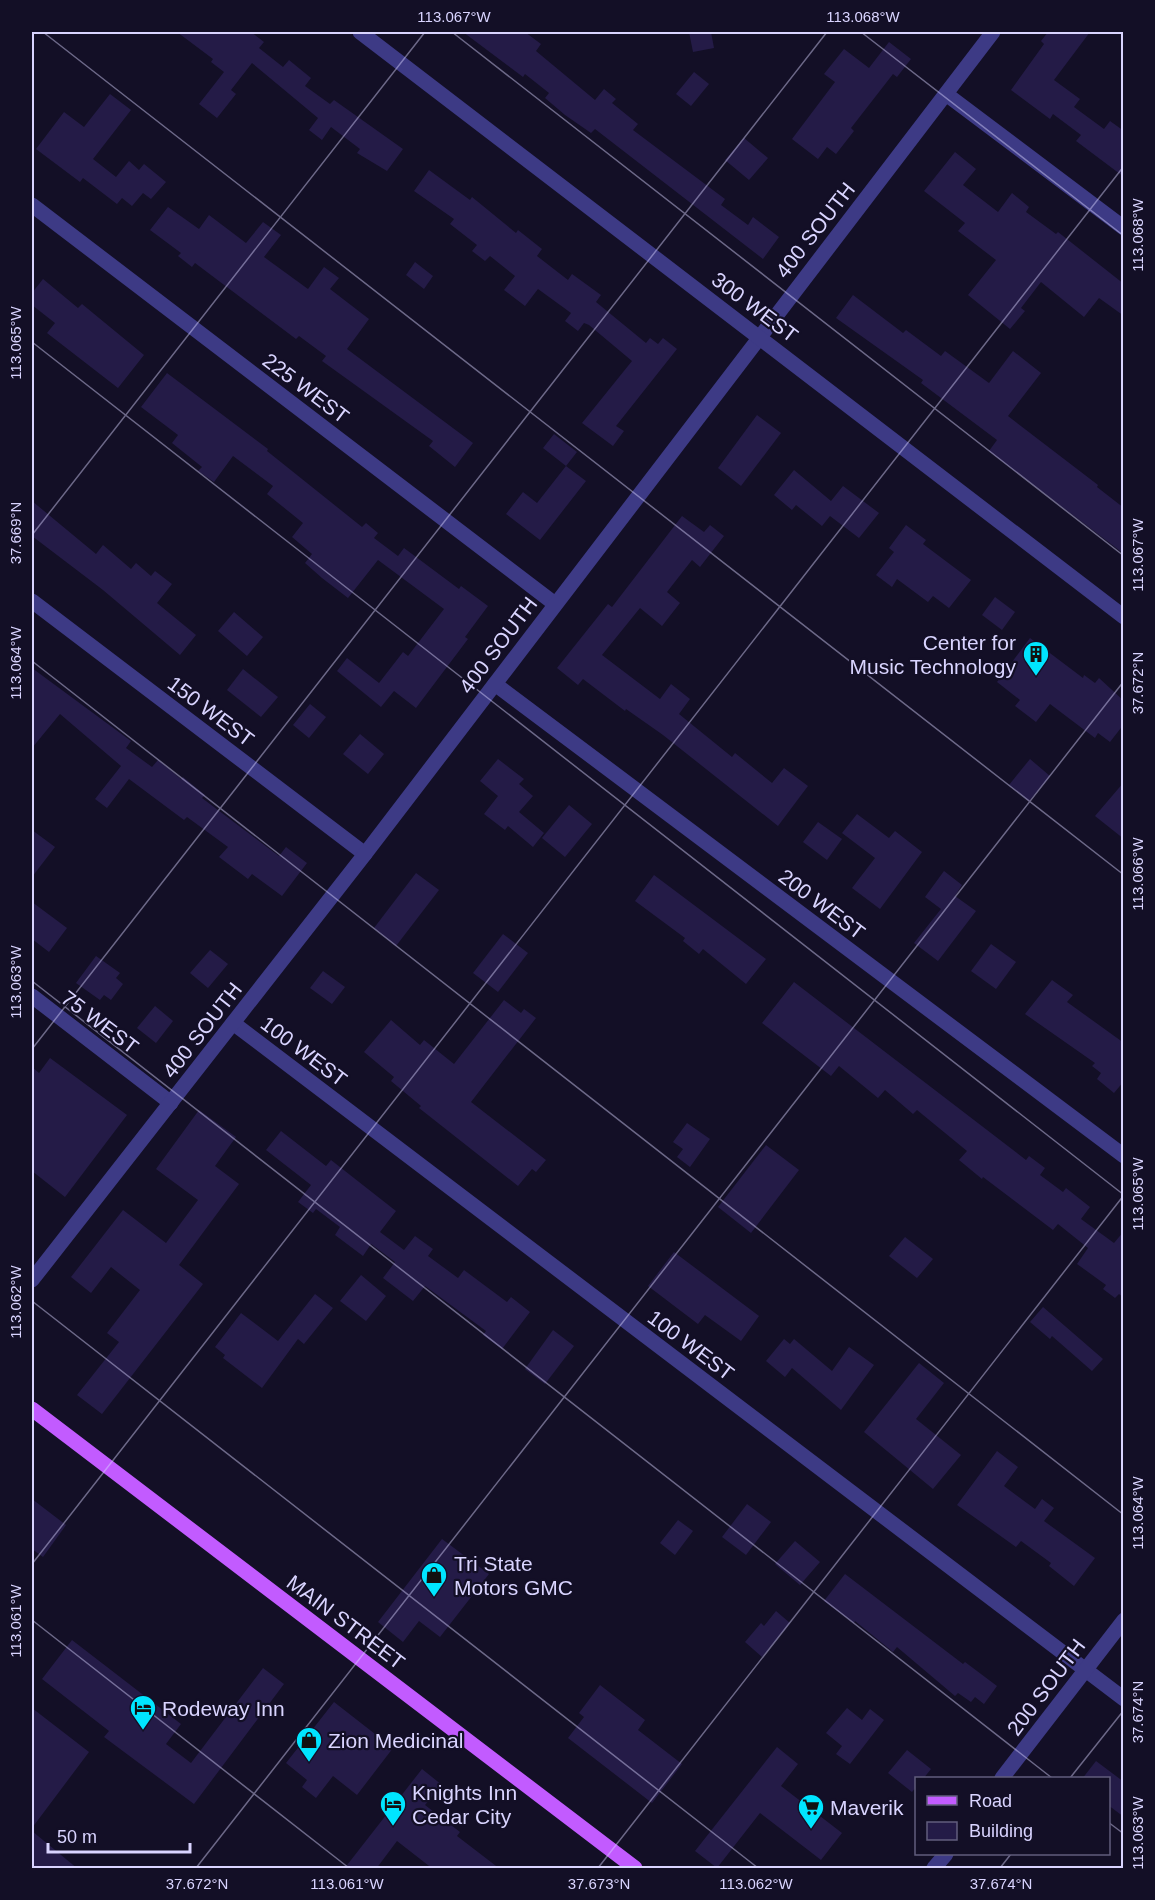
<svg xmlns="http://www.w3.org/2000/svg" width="1155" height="1900" viewBox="0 0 1155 1900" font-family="Helvetica,sans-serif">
<rect width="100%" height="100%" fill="#130f26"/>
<g fill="#241b47">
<polygon points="177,32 251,32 264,42 259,48 283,67 289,60 311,78 305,86 330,104 334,100 403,149 387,171 357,153 360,149 331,127 322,140 309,130 318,118 252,63 231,90 236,94 217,118 199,104 224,72 211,62 213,59"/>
<polygon points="463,32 525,32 541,44 536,51 595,100 604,89 616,99 612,103 638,124 633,130 725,199 721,205 748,225 753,217 779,237 763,259 595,129 591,133 565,115 545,98 549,93 525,74 523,77"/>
<polygon points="689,32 711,32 714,48 693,52"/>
<polygon points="1048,32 1090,32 1054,80 1080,99 1074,107 1104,129 1110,121 1124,131 1124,177 1076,141 1081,135 1053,114 1050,119 1011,90 1044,44 1041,41"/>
<polygon points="889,42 911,59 897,77 893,74 851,128 854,131 836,154 827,147 818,159 792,139 835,82 824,74 844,49 869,68"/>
<polygon points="694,72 709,84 691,106 676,94"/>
<polygon points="110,94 131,110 93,159 116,177 129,161 139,170 144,164 166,182 151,199 143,193 132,206 122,198 117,204 83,178 80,182 36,149 64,112 84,127"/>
<polygon points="744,138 768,158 749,180 725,160"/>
<polygon points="955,152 976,169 963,185 998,212 1012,193 1029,207 1026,212 1056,234 1058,232 1124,284 1124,316 1099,298 1084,317 1041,282 1021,308 1025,311 1010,329 968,295 996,260 958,231 965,223 924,191"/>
<polygon points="429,170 470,200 472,197 516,233 518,230 542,249 537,256 568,280 572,274 601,295 596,302 646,343 650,338 658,344 663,338 677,349 616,426 624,431 613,446 582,423 632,361 589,325 584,323 578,331 565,321 571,313 538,289 525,306 504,290 515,276 490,256 485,261 472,251 477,245 450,224 454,219 414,191"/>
<polygon points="168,207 199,229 209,215 246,243 263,222 281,235 264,257 308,289 324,267 339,278 330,289 369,319 347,349 473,443 455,467 429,446 433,441 322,361 326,356 299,336 296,339 195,263 192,267 178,256 181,253 150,230"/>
<polygon points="415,262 433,276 424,289 406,275"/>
<polygon points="43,279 78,308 82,304 144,355 118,388 47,333 55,323 32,305 32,293"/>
<polygon points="853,295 903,333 906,330 941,356 945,351 989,383 1013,351 1041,373 1008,416 1098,485 1097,487 1124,508 1124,554 989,451 997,440 921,383 923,380 836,318"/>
<polygon points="167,373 268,449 267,451 362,527 366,523 378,533 374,538 398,556 404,548 459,589 461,586 488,606 465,637 468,639 416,708 394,691 381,707 337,671 347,658 379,683 403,652 408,656 444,609 378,560 348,598 322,578 305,563 312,554 292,537 303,523 267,494 273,486 233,456 214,482 198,471 202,467 172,443 178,435 141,407"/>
<polygon points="757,415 781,433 741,486 718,468"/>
<polygon points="554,434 577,452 566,466 586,481 540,540 506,514 523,492 537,503 566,466 543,448"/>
<polygon points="794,470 831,501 843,486 879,513 859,538 830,516 822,526 796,505 792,510 774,495"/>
<polygon points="32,501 96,554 103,545 131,569 136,563 151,576 155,571 172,584 157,603 196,635 180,655 103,590 32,536"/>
<polygon points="682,516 704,532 710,525 724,536 700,567 692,560 667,592 680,603 662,626 640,608 602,655 660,699 671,684 690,699 679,714 732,757 735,753 772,783 784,768 808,786 778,826 663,735 626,709 625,711 583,679 578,685 557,668 608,604 612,607"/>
<polygon points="906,525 926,540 923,544 971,580 949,608 933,596 928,602 897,579 892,587 876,575 894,552 889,548"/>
<polygon points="995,597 1015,612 1002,630 982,615"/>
<polygon points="234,612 263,637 247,656 218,631"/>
<polygon points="1030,638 1083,678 1084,675 1095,683 1099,678 1124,701 1124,724 1110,742 1098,733 1095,738 1050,704 1036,722 1015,706 1020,700 997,682"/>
<polygon points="32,668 131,741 126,748 152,767 158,760 181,779 183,777 205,795 202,798 279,856 286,847 307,863 282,896 252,874 248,879 219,857 228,847 187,817 184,820 129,779 107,808 95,799 121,766 60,714 32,748"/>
<polygon points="243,669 278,697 261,717 227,690"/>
<polygon points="310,704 326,717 309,738 293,725"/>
<polygon points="360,734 384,754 368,774 343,754"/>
<polygon points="498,759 524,779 519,784 533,796 519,812 544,833 533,847 508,826 505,830 484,814 498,796 480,781"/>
<polygon points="1030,759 1050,776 1029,801 1009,785"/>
<polygon points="1124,782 1124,839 1095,816"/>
<polygon points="569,805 592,824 565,857 542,838"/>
<polygon points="857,814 889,838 895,831 922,852 880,909 852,888 875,858 842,833"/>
<polygon points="818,822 842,839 827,860 803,842"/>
<polygon points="32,830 55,847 32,877"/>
<polygon points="944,871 962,885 955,896 976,911 938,961 914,943 941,909 925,897"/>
<polygon points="416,873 439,890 396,946 374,928"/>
<polygon points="654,875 766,959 746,984 703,949 699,954 683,941 685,938 635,901"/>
<polygon points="32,902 67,928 49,952 32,939"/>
<polygon points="503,934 528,953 498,992 473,973"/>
<polygon points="991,944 1016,962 996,989 971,971"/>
<polygon points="210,950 228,964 208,988 190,973"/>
<polygon points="96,956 120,973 116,978 123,984 111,1000 104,995 100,1000 76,983"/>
<polygon points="323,971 345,987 332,1004 310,988"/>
<polygon points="1052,980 1073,995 1067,1002 1124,1043 1124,1081 1114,1093 1097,1079 1101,1073 1092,1066 1095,1063 1025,1014"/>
<polygon points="794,982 1026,1160 1029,1156 1045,1168 1040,1175 1063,1192 1066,1188 1090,1207 1081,1219 1114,1243 1124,1231 1124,1298 1119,1294 1115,1298 1103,1289 1106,1285 1077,1264 1088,1248 1058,1224 1053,1230 983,1177 982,1179 959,1160 967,1151 917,1110 913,1114 885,1090 878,1098 839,1066 831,1076 762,1023"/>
<polygon points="504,1000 521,1013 524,1009 536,1018 471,1102 546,1160 536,1172 532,1169 518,1186 419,1108 421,1106 391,1081 394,1077 364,1052 391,1020 420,1045 424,1040 454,1064"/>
<polygon points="155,1006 173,1021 156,1043 137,1028"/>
<polygon points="50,1058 127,1115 65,1197 32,1171 32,1067 39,1073"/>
<polygon points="199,1110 236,1137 215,1166 239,1184 179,1265 203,1284 102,1414 77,1395 119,1342 107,1333 140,1290 111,1267 91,1293 71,1277 123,1210 166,1243 198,1200 156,1169"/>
<polygon points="687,1123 710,1139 690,1167 677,1157 683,1149 673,1142"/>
<polygon points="281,1131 326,1166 331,1160 396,1211 380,1232 404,1250 415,1236 433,1249 428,1256 458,1278 464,1270 507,1302 511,1297 530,1312 502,1349 483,1335 486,1331 425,1286 413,1301 383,1278 395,1262 371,1244 363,1256 335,1235 340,1227 316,1209 313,1213 298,1202 311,1185 266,1150"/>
<polygon points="766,1145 799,1170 751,1233 718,1207"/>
<polygon points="905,1237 933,1259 917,1278 889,1256"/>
<polygon points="674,1252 759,1316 741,1341 705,1315 698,1324 648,1286"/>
<polygon points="361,1275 386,1296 366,1321 340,1301"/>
<polygon points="315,1294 333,1308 304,1344 298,1339 262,1388 223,1358 225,1355 215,1347 241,1313 278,1341"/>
<polygon points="1043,1307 1103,1359 1092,1371 1052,1336 1050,1339 1030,1322"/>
<polygon points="553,1330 574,1346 545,1384 525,1369"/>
<polygon points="784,1339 790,1344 794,1339 832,1371 849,1347 874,1365 841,1410 792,1368 785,1377 766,1361"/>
<polygon points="919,1363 944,1383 916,1419 961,1455 933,1489 864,1432"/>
<polygon points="997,1451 1018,1467 1004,1486 1035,1509 1042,1499 1054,1508 1044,1521 1095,1558 1074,1586 1049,1566 1051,1563 1021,1541 1016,1547 957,1505"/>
<polygon points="32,1499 66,1525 43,1557 32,1549"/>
<polygon points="747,1504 771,1522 746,1555 722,1537"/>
<polygon points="678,1520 693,1531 675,1555 660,1543"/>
<polygon points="442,1539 489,1574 440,1637 419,1621 403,1642 378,1622"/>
<polygon points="795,1541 820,1562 800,1585 775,1564"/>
<polygon points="845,1574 963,1664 965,1662 997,1686 984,1704 975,1697 971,1702 958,1693 955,1696 897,1647 893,1652 855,1621 854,1623 824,1601"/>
<polygon points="776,1611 790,1623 762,1657 745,1642 761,1623 764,1626"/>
<polygon points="72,1640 181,1724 166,1744 191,1763 263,1668 284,1684 194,1804 104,1737 109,1731 42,1679"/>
<polygon points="600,1685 645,1720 638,1730 682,1764 652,1803 568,1738 584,1717 579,1713"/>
<polygon points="334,1702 393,1748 357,1795 333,1776 316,1798 302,1787 307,1780 286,1763"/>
<polygon points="32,1708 89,1752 32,1828"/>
<polygon points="847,1708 862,1720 870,1709 884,1720 850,1764 836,1754 842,1746 826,1733"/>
<polygon points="777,1747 798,1764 781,1786 842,1833 821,1860 760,1813 717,1868 695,1851"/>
<polygon points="907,1750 931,1769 923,1779 916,1779 916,1787 912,1792 888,1773"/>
<polygon points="1096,1761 1124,1782 1124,1817 1108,1805 1108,1779 1082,1779"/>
<polygon points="422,1769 442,1785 425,1805 460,1832 457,1836 500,1869 433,1869 397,1841 376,1869 344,1869"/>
<polygon points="32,1831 78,1869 32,1869"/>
</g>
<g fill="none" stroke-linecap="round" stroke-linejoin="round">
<g stroke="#3d3a85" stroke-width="15">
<polyline points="946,94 1124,228"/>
<polyline points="32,205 555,604"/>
<polyline points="32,601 365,854"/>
<polyline points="495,684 1124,1156"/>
<polyline points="32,996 171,1103"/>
<polyline points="233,1023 1124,1699"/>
<polyline points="32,1280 365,854 993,32"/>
</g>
<g stroke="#3d3a85" stroke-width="15">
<polyline points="360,32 1124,617"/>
<polyline points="1002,1778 1124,1620"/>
<polyline points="934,1868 946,1854"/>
</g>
<polyline stroke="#c25bff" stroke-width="15" points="32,1409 635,1868"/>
</g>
<path fill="none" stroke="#d9d4ff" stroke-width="1.5" stroke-opacity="0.45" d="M 43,32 L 1124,875M 452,32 L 1124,556M 861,32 L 1124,236M 32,342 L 1124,1195M 32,535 L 425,32M 32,661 L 1124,1515M 32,981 L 1052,1778M 32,1049 L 827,32M 32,1301 L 758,1868M 32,1564 L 1124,166M 32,1620 L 349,1868M 1070,1778 L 1124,1710M 1108,1822 L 1124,1834M 196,1868 L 1124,681M 598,1868 L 1124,1195M 1000,1868 L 1011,1854"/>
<defs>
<g id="building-pin" transform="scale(1.35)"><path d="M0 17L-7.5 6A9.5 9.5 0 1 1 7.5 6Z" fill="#00e5ff" stroke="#130f26"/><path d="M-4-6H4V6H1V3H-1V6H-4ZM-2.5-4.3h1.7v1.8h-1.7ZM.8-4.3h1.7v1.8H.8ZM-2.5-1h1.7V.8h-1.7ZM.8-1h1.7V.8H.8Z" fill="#111"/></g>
<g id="shop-pin" transform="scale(1.35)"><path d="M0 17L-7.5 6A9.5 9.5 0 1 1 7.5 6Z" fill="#00e5ff" stroke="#130f26"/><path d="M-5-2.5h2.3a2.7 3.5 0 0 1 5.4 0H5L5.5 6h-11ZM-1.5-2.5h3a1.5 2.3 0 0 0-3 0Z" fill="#111"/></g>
<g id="hotel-pin" transform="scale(1.35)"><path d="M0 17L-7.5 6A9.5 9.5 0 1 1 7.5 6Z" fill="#00e5ff" stroke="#130f26"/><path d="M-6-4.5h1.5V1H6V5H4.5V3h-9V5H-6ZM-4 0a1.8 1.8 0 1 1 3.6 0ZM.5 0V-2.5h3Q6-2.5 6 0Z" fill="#111"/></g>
<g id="supermarket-pin" transform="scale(1.35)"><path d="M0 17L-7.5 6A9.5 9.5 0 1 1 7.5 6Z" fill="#00e5ff" stroke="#130f26"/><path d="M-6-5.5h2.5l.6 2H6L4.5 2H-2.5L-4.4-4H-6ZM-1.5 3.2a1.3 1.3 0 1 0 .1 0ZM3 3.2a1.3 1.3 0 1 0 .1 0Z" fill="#111"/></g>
</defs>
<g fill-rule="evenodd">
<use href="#building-pin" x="1036" y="654"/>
<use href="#shop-pin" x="434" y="1575"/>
<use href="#hotel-pin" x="143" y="1708"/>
<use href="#shop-pin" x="309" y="1740"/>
<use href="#hotel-pin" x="393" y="1804"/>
<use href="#supermarket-pin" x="811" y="1807"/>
</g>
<g text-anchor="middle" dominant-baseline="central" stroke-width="4.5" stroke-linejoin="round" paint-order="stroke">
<g font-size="21" fill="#d9d4ff" stroke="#130f26">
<text transform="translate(815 230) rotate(-52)">400 SOUTH</text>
<text transform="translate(755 307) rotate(37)">300 WEST</text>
<text transform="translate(306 388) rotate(37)">225 WEST</text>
<text transform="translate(498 645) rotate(-53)">400 SOUTH</text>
<text transform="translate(211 711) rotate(37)">150 WEST</text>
<text transform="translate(822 904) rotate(37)">200 WEST</text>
<text transform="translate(100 1022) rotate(37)">75 WEST</text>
<text transform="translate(202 1030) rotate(-52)">400 SOUTH</text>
<text transform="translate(304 1051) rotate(37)">100 WEST</text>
<text transform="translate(691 1345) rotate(37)">100 WEST</text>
<text transform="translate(346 1622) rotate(37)">MAIN STREET</text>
<text transform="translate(1046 1687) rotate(-53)">200 SOUTH</text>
</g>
<g font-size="21" fill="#d9d4ff" stroke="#130f26" text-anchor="start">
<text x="1016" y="642" text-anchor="end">Center for<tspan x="1016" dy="24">Music Technology</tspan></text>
<text x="454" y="1563">Tri State<tspan x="454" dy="24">Motors GMC</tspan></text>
<text x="162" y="1708">Rodeway Inn</text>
<text x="328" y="1740">Zion Medicinal</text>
<text x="412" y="1792">Knights Inn<tspan x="412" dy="24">Cedar City</tspan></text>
<text x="830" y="1807">Maverik</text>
</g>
</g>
<rect width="1155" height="1900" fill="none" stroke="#130f26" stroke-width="66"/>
<rect x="915" y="1777" width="195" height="78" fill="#130f26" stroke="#625e7d" stroke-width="1.5"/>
<rect x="927" y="1796" width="30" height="9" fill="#c25bff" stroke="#625e7d" stroke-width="1.5"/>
<text x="969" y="1807" font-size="18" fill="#d9d4ff">Road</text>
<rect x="927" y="1822" width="30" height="18" fill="#241b47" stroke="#625e7d" stroke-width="1.5"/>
<text x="969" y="1837" font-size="18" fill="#d9d4ff">Building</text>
<path d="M48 1843v9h142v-9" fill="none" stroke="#d9d4ff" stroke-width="3"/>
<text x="57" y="1843" font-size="18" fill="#d9d4ff" stroke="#130f26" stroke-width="4.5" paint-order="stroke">50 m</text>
<rect x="33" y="33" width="1089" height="1834" fill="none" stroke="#d9d4ff" stroke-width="2"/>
<g font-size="15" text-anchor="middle" fill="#d9d4ff">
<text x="454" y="22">113.067°W</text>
<text x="863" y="22">113.068°W</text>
<text transform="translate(1138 235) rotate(-90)" y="5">113.068°W</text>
<text transform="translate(16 343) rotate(-90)" y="5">113.065°W</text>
<text transform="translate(16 533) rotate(-90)" y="5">37.669°N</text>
<text transform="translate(1138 555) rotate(-90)" y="5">113.067°W</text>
<text transform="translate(16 663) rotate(-90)" y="5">113.064°W</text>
<text transform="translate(1138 683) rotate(-90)" y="5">37.672°N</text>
<text transform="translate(1138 874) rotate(-90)" y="5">113.066°W</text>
<text transform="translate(16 982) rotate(-90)" y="5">113.063°W</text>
<text transform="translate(1138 1194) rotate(-90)" y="5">113.065°W</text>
<text transform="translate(16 1302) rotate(-90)" y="5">113.062°W</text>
<text transform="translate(1138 1513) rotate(-90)" y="5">113.064°W</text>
<text transform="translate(16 1621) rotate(-90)" y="5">113.061°W</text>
<text transform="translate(1138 1712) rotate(-90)" y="5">37.674°N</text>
<text transform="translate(1138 1833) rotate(-90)" y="5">113.063°W</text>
<text x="197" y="1889">37.672°N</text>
<text x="347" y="1889">113.061°W</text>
<text x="599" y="1889">37.673°N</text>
<text x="756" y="1889">113.062°W</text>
<text x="1001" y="1889">37.674°N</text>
</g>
</svg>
